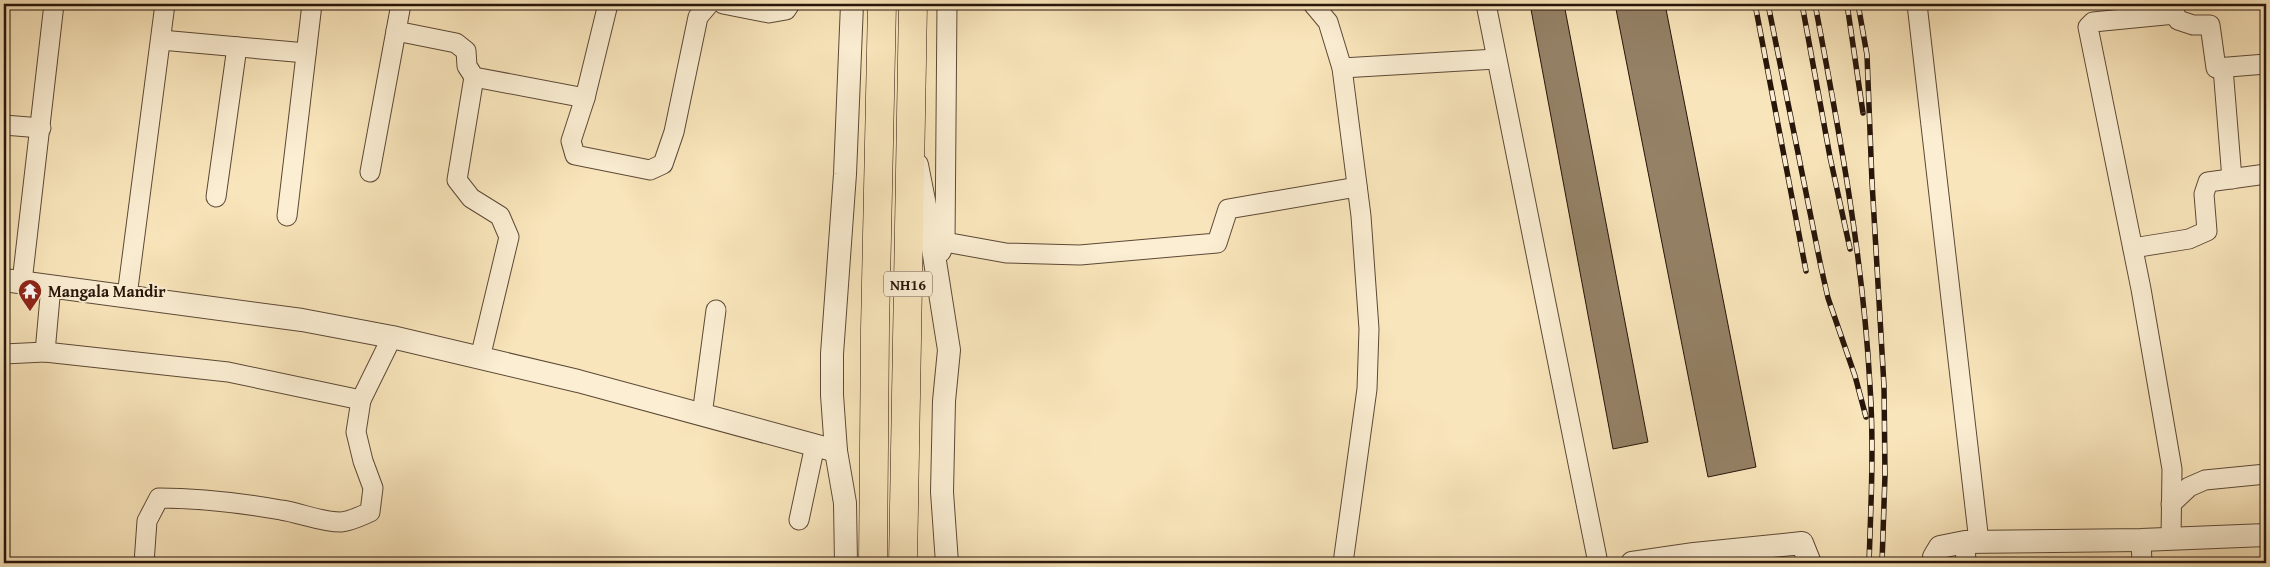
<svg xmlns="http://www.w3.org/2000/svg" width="2270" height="567" viewBox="0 0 2270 567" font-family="'Gentium Book Plus',serif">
<rect width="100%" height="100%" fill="#f9e5bb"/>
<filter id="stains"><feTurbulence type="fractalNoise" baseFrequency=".004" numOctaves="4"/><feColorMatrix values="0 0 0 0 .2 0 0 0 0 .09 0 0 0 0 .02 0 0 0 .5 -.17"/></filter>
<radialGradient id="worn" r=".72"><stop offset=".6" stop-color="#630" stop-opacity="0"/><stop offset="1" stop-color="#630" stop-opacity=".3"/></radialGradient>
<g fill="#948166" stroke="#27150a">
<polygon points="1530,4 1564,4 1648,442 1613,449"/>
<polygon points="1615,4 1665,4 1756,467 1708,477"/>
</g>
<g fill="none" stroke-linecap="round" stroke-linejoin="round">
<g stroke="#5c4936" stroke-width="21">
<g id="minor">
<polyline points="723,4 769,13 786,10 790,4"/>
<polyline points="1313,4 1328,22 1342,68 1361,216 1369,329 1367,389 1343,563"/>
<polyline points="1486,4 1598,563"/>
<polyline points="1917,4 1979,542"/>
<polyline points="396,31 456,43 466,51 467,66 474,77 585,98 571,141 575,155 650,170 663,164 674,132 698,17 709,4"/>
<polyline points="161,40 306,53"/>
<polyline points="1342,68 1496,59"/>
<polyline points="2223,68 2232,179"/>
<polyline points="474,77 457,180 471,198 500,216 509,237 480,358"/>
<polyline points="585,98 608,4"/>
<polyline points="4,125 41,128"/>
<polyline points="370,172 401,4"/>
<polyline points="216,197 237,47"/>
<polyline points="287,216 312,4"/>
<polyline points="945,242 1006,253 1080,255 1217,243 1228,209 1357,187"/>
<polyline points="2133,248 2189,239 2207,231 2204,194 2208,182 2266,174"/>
<polyline points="941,252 945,242 947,4"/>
<polyline points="22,282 54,4"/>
<polyline points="127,296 165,4"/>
<polyline points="45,352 228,372 361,400 392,337"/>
<polyline points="4,354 45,352 51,286"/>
<polyline points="702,415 716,310"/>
<polyline points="2171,504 2189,487 2205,480 2266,474"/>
<polyline points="799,520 815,445"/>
<polyline points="2171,538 2172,469 2141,289 2088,27 2093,22 2175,14 2178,20 2193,25 2210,25 2216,68 2266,64"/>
<polyline points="2141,540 2142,563"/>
<polyline points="1965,542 1966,563"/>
<path d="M 144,563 L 147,521 L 159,498 C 200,498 241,503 281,510 C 301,513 321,522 341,522 C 351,521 361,516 370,512 L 373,488 L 363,461 L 356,432 L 361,400"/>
</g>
</g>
<g stroke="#5c4936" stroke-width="24">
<g id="tertiary">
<polyline points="917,165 931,236 949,350 944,401 942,492 947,563"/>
<polyline points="4,280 302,320 392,337 578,381 836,451"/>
<polyline points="846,563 845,503 836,451 832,395 832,354 845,174 852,4"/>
<polyline points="1632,563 1694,554 1802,543 1810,563"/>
<polyline points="1934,563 1934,557 1940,547 1965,542 2141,540 2266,535"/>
</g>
</g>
<g stroke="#27150a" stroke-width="29">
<g id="trunk">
<polyline points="873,563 875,329 882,4"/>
<polyline points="903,563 913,4"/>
</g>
</g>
<use href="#minor" stroke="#fbeed3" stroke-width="19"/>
<use href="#tertiary" stroke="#fbeed3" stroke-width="22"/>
<use href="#trunk" stroke="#f9e5bb" stroke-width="28"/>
<g stroke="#27150a" stroke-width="5.5">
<g id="rail">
<polyline points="1755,4 1806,271"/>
<polyline points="1768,4 1821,267 1828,298 1855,376 1866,417"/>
<polyline points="1802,4 1830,157 1850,249"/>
<path d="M 1815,4 C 1839,130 1863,257 1870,386 C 1874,445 1871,504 1869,563"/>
<polyline points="1847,4 1863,113"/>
<polyline points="1858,4 1867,55 1872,182 1884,386 1885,475 1882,563"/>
</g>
</g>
<use href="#rail" stroke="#fbeed3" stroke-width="4" stroke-dasharray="11" stroke-linecap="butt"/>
</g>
<defs>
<g id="temple-pin" transform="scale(1.25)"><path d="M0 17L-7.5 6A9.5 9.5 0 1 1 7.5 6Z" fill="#8f2418" stroke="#fbeed3"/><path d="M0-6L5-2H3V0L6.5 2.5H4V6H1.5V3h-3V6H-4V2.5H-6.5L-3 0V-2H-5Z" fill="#fff"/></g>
</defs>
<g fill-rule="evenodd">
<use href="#temple-pin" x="30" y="291"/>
</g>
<g text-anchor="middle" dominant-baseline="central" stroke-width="4" stroke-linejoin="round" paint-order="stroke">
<rect fill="#fbeed3" stroke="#675646" stroke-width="1" x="884" y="271.5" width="48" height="25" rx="4"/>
<g font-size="15" font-weight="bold" fill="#27150a">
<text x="908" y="284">NH16</text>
</g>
<g font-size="16" font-weight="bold" fill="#27150a" stroke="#fbeed3" text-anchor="start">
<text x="48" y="291">Mangala Mandir</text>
</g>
</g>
<rect width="2270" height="567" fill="none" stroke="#f9e5bb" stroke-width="20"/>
<rect x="5" y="5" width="2260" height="557" fill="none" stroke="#27150a" stroke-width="2.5"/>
<rect x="10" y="10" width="2250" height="547" fill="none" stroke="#27150a"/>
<rect width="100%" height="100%" filter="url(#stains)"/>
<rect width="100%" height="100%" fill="url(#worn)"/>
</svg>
